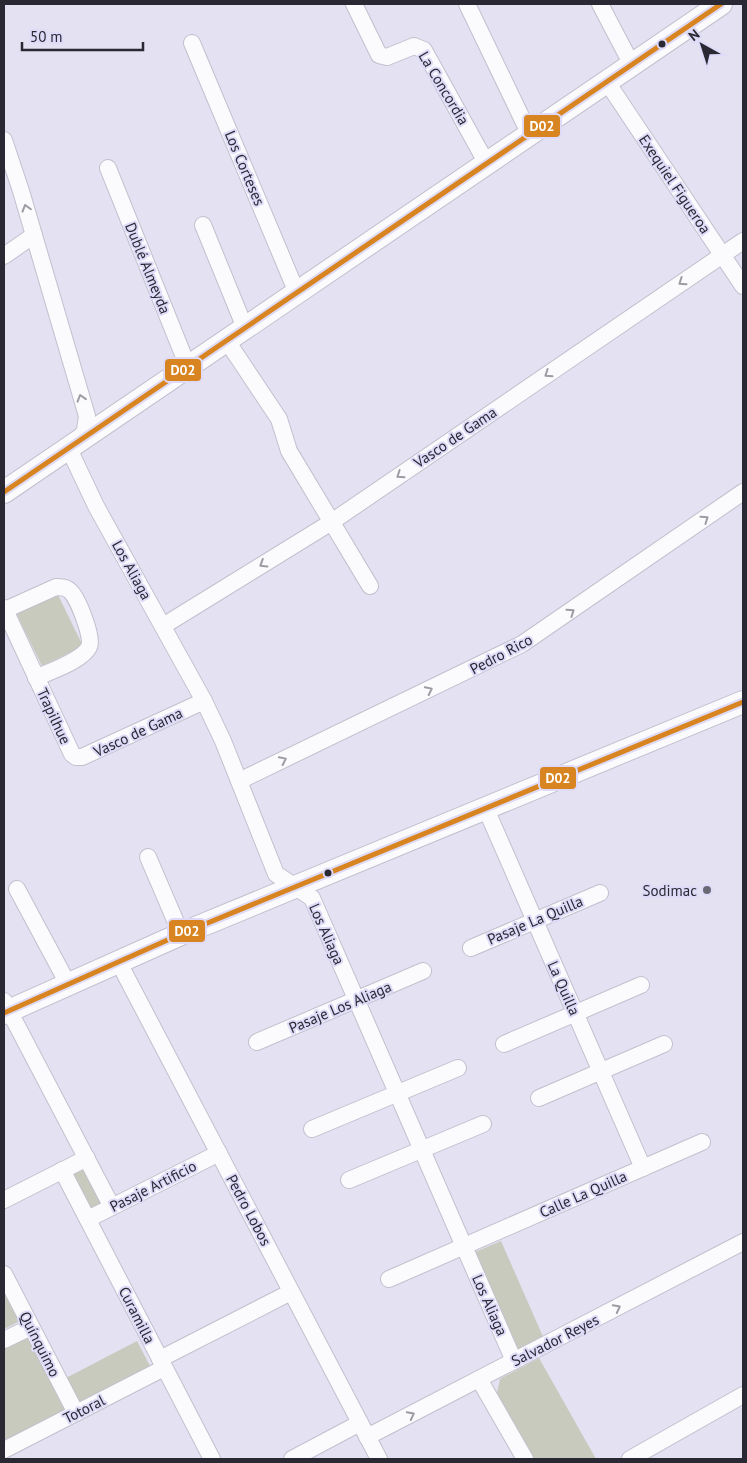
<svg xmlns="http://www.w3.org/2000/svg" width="747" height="1463" viewBox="0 0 747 1463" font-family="'PT Sans',sans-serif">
<rect width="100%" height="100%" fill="#e3e1f2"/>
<g fill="#c8cabe">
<polygon points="57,593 83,646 42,666 16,613"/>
<polygon points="86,1164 106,1203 88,1213 68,1174"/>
<polygon points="501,1241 544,1339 518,1350 475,1252"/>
<polygon points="4,1291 20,1321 4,1329"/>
<polygon points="27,1331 70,1412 4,1445 4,1343"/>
<polygon points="137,1341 150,1366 79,1403 66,1378"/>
<polygon points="539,1358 596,1459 534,1459 497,1393 500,1379"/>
</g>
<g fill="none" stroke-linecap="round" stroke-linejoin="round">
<g stroke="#c2c0cd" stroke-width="18">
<g id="minor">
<polyline points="354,4 379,55 387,57 414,46 424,50 487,164"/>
<polyline points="467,4 530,135"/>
<polyline points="600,4 632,65"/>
<polyline points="192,43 297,293"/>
<polyline points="607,82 743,286"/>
<polyline points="4,140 21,191 87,416 85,430 78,442"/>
<polyline points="108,168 188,367"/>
<polyline points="203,225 245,328"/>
<polyline points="4,256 34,235"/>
<polyline points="227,341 279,419 289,451 370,586"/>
<polyline points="69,449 96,506 204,701 223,741 276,874 312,898 514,1361"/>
<polyline points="4,608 72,754 76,757 82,757 204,701"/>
<path d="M 5,610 L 56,587 C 61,587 66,587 70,591 C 78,598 94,639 89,647 C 82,661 50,671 36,678"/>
<polyline points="163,626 330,523 743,241"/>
<polyline points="239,781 522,644 743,492"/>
<polyline points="486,809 643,1168"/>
<polyline points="148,857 181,934"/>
<polyline points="17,889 68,984"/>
<polyline points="471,948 600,893"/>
<polyline points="118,961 379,1459"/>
<polyline points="4,1001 112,1207"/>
<polyline points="257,1042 423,971"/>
<polyline points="504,1044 641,985"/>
<polyline points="539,1098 664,1044"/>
<polyline points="312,1129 458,1068"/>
<polyline points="62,1170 212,1459"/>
<polyline points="349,1180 483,1124"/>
<polyline points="4,1200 87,1158"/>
<polyline points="88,1219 219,1153"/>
<polyline points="4,1274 76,1413"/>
<polyline points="389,1279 702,1142"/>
<polyline points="4,1340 31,1327"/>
<polyline points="160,1359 291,1292"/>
<polyline points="479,1379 525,1459"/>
<polyline points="367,1437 743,1242"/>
<polyline points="4,1450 164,1368"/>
<polyline points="292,1459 360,1423"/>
<polyline points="630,1459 743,1395"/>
</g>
</g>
<g stroke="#c2c0cd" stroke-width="24">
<g id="secondary">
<polyline points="4,492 721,4"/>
<polyline points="4,1013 181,934 743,702"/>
</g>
</g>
<use href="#minor" stroke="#fbfafd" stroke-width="16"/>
<use href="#secondary" stroke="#fbfafd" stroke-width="22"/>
<g stroke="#dedbf8" stroke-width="9">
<g id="bus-1">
<polyline points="4,492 721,4"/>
<polyline points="4,1013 181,934 743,702"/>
</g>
</g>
<use href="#bus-1" stroke="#d88420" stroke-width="5"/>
</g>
<defs><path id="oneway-chevron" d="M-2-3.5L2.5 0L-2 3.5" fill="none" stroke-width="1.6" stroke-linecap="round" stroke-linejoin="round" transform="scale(1.25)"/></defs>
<g stroke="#9c9ca2">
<use href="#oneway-chevron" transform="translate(26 208) rotate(-106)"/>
<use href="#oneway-chevron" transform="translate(682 282) rotate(146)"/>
<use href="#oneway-chevron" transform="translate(548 374) rotate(146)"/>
<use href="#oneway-chevron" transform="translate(81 398) rotate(-107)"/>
<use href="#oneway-chevron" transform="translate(400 475) rotate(146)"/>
<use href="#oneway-chevron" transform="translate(705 519) rotate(-35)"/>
<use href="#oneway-chevron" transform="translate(263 564) rotate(148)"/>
<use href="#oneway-chevron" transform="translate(571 612) rotate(-35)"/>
<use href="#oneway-chevron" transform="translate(429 690) rotate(-26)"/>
<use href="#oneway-chevron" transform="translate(283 760) rotate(-26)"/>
<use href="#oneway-chevron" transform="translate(617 1308) rotate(-27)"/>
<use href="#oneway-chevron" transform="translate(411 1415) rotate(-27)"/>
</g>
<g fill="#292833" stroke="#dedbf8" stroke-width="2">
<circle cx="662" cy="44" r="4.5"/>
<circle cx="328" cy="873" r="4.5"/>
</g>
<circle fill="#6a6976" stroke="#dedbf8" stroke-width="2" cx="707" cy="890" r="5"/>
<g text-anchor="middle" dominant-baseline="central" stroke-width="4" stroke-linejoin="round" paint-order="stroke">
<g font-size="15" fill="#292833" stroke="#dedbf8">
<text transform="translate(444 88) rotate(59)">La Concordia</text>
<text transform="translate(245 168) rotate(67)">Los Corteses</text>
<text transform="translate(675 184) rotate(56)">Exequiel Figueroa</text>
<text transform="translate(148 268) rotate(68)">Dublé Almeyda</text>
<text transform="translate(455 437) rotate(-34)">Vasco de Gama</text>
<text transform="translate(132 570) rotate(61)">Los Aliaga</text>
<text transform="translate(501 654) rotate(-28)">Pedro Rico</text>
<text transform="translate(54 716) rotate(65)">Trapilhue</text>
<text transform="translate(138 732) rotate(-25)">Vasco de Gama</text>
<text transform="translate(535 920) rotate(-23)">Pasaje La Quilla</text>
<text transform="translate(327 934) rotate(66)">Los Aliaga</text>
<text transform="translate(564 988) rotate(66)">La Quilla</text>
<text transform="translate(340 1007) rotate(-23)">Pasaje Los Aliaga</text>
<text transform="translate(153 1186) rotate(-27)">Pasaje Artificio</text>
<text transform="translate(583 1194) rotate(-24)">Calle La Quilla</text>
<text transform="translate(249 1210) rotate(62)">Pedro Lobos</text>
<text transform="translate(490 1305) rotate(66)">Los Aliaga</text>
<text transform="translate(137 1315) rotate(63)">Curamilla</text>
<text transform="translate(555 1340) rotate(-27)">Salvador Reyes</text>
<text transform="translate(40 1344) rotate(63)">Quínquimo</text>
<text transform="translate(84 1409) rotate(-27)">Totoral</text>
</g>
<g font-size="15" fill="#292833" stroke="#dedbf8" text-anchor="end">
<text x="697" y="890">Sodimac</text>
</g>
</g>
<g stroke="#dedbf8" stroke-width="2">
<rect x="523" y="114" width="38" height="24" rx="5" fill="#d88420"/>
<rect x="164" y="358" width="38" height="24" rx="5" fill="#d88420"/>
<rect x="539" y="766" width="38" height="24" rx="5" fill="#d88420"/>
<rect x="168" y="919" width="38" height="24" rx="5" fill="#d88420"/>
</g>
<g font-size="14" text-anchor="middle" font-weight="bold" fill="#fff">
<text x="542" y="131">D02</text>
<text x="183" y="375">D02</text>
<text x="558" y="783">D02</text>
<text x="187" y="936">D02</text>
</g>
<rect width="747" height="1463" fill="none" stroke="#292833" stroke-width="10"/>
<g transform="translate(702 45) rotate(321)" stroke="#dedbf8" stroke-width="4" paint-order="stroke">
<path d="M0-4L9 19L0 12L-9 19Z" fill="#292833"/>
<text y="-8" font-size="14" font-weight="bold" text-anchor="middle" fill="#292833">N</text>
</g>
<path d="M22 42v8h121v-8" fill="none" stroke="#292833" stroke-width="2.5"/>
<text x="30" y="42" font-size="15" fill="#292833" stroke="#dedbf8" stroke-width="4" paint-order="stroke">50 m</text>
</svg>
